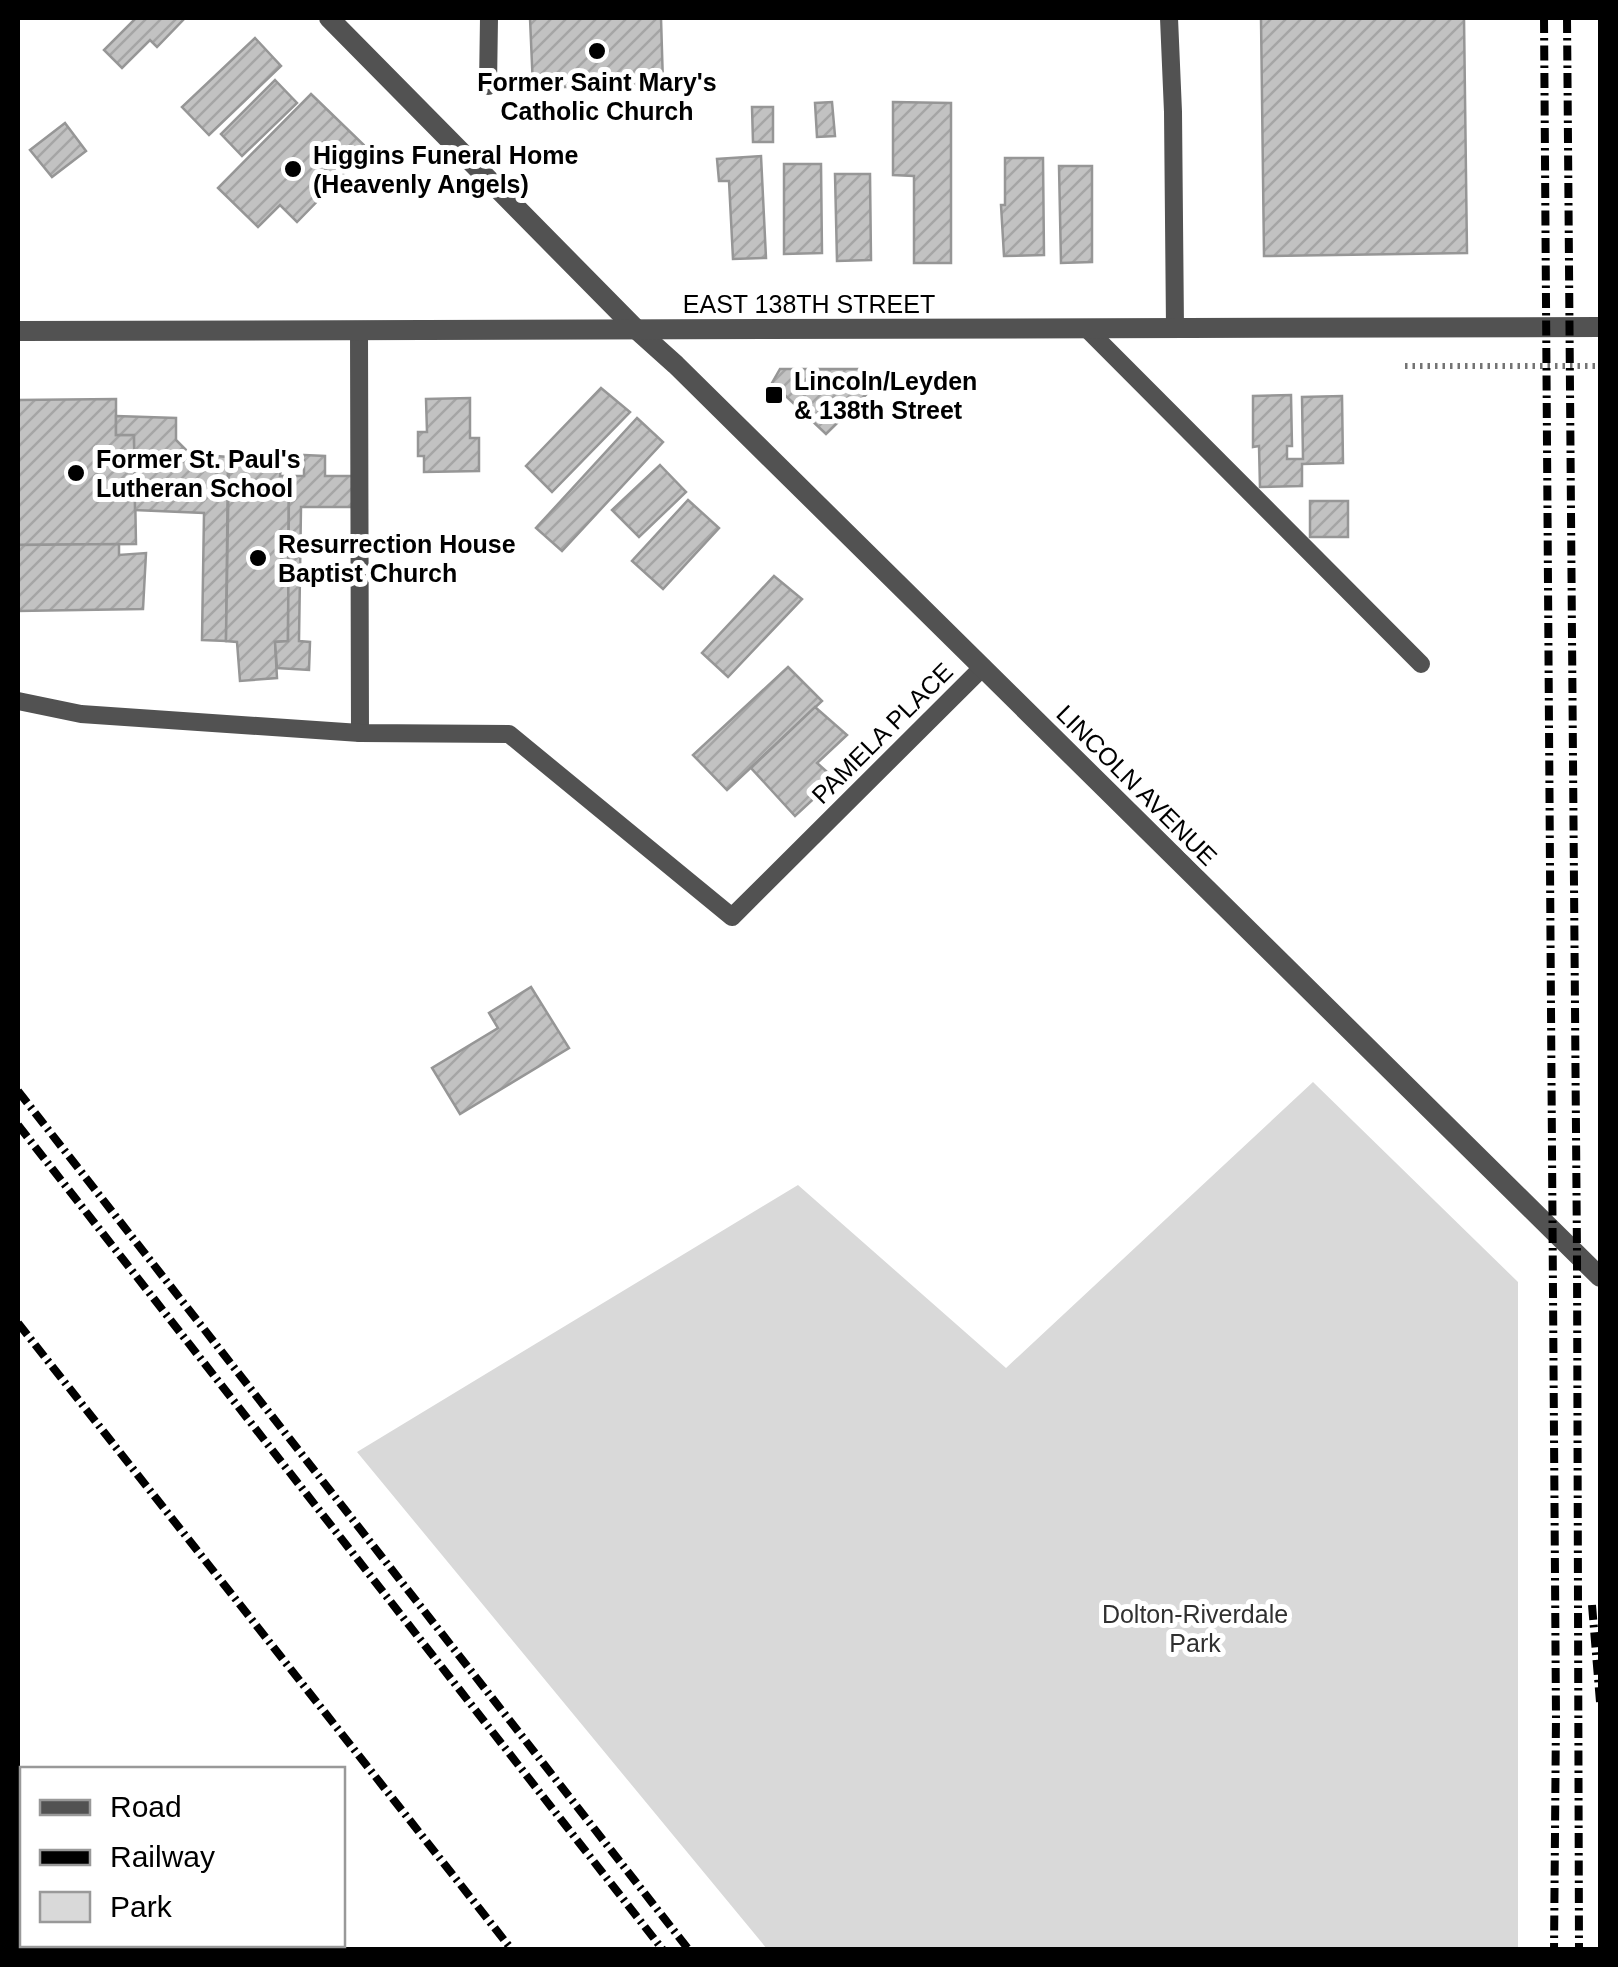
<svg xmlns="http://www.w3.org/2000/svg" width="1618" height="1967" viewBox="0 0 1618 1967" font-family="Arial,sans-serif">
<defs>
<pattern id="building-hatch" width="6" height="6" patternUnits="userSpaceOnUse" patternTransform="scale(2.5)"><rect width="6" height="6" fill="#c2c2c2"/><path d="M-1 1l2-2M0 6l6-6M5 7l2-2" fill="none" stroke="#a5a5a5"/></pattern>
</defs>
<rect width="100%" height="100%" fill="#fff"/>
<polygon fill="#d9d9d9" points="1313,1082 1518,1282 1518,1949 767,1949 357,1452 798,1185 1006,1368"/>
<g fill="url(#building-hatch)" stroke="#969696" stroke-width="2.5">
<polygon points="136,18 185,18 157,47 150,40 122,68 104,50"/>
<polygon points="530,18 661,18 663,84 533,88"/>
<polygon points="1261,18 1464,18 1467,253 1264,256"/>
<polygon points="255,38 281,66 209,135 182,107"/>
<polygon points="275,80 297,103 242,156 221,134"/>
<polygon points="311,94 368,149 297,222 280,205 258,227 218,188"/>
<polygon points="832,102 835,136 817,137 815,103"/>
<polygon points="893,102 951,103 951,263 914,263 914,176 893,175"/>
<polygon points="752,107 773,107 773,142 753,142"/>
<polygon points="65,123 86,151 52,177 30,150"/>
<polygon points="761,156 766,258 733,259 729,181 719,181 717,159"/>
<polygon points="1005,158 1043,158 1044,255 1004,256 1001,205 1005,205"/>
<polygon points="784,164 821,164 822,253 784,254"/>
<polygon points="1059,166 1092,166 1092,262 1061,263"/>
<polygon points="835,174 870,174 871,260 837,261"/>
<polygon points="780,369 859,369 875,386 826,434 772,383"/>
<polygon points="601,388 630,412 552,492 526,466"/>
<polygon points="1291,395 1292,446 1287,446 1287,459 1303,459 1302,397 1342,396 1343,463 1302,464 1302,486 1260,487 1259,446 1253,447 1253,396"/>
<polygon points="470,398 470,438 479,438 479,471 424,472 424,456 418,456 418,432 427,432 426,399"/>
<polygon points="116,399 116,435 134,435 136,544 18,545 18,400"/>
<polygon points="116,416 176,418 176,440 190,454 228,457 226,641 202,640 204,513 135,510 134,435 116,435"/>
<polygon points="637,418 663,442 562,551 536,528"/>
<polygon points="229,454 282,455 280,476 289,476 288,641 275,642 277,678 240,681 237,642 226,641"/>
<polygon points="304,455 325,456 325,476 355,476 355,507 301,507 299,641 310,642 309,670 277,668 275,642 288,641 289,476 304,476"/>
<polygon points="660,465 686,492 639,537 612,510"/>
<polygon points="688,500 719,528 663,589 632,561"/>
<rect x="1310" y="501" width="38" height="36"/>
<polygon points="119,544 119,555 146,553 143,609 18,611 18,545"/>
<polygon points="774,576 802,599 728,677 702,653"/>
<polygon points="788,667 822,701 727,790 693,755"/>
<polygon points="815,707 847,735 817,763 835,779 795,816 751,768"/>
<polygon points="531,987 569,1048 460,1114 432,1068 498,1028 489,1013"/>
</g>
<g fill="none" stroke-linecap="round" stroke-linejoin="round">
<polyline stroke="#747474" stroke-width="6" stroke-dasharray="2.5 5" stroke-linecap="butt" points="1405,366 1600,366"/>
<g stroke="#525252" stroke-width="18">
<polyline points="1169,18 1173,112 1175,328"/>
<polyline points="488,86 489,18"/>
<polyline points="1086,328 1421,664"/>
<polyline points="359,330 360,733"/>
<polyline points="18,701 81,714 360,733 509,734 732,917 983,667"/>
</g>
<g stroke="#525252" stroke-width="20">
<polyline points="329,18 637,330 676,365 1600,1277"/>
<polyline points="18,331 1600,327"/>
</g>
<g stroke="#000" stroke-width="8" stroke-dasharray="15 5 2.5 5" stroke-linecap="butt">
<polyline points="1544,18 1556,1717 1554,1950"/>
<polyline points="1567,18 1577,1254 1579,1950"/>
<polyline points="18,1091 689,1950"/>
<polyline points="18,1125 663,1950"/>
<polyline points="18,1323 512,1950"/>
<polyline points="1592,1605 1600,1702"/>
</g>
</g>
<g fill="#000" stroke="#fff" stroke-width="4">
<circle cx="597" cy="51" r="10"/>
<circle cx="293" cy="169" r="10"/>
<rect x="764" y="385" width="20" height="20" rx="5"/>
<circle cx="76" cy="473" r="10"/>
<circle cx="258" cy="558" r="10"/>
</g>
<g text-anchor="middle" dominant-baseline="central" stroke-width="10" stroke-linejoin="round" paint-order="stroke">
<g font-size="25" font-weight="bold" fill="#000" stroke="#fff" text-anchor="start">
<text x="597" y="82" text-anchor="middle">Former Saint Mary's<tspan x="597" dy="29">Catholic Church</tspan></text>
<text x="313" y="155">Higgins Funeral Home<tspan x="313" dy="29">(Heavenly Angels)</tspan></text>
<text x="794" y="381">Lincoln/Leyden<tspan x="794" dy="29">&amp; 138th Street</tspan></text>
<text x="96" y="459">Former St. Paul's<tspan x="96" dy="29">Lutheran School</tspan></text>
<text x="278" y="544">Resurrection House<tspan x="278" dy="29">Baptist Church</tspan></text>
</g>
<g font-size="25" fill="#000" stroke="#fff">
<text x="809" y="304">EAST 138TH STREET</text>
<text transform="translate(882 733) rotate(-45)">PAMELA PLACE</text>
<text transform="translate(1137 785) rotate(45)">LINCOLN AVENUE</text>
</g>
<g font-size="25" fill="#303030" stroke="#fff">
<text x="1195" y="1614">Dolton-Riverdale<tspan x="1195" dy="29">Park</tspan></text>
</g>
</g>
<rect width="1618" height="1967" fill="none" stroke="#000000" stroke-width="40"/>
<rect x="20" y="1767" width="325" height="180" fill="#ffffff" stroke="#999999" stroke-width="2.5"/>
<rect x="40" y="1800" width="50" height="15" fill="#525252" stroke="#999999" stroke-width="2.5"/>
<text x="110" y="1817" font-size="30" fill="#000000">Road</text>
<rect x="40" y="1850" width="50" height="15" fill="#000000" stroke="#999999" stroke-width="2.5"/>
<text x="110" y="1867" font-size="30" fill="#000000">Railway</text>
<rect x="40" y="1892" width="50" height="30" fill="#d9d9d9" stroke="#999999" stroke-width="2.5"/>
<text x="110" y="1917" font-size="30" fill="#000000">Park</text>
</svg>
